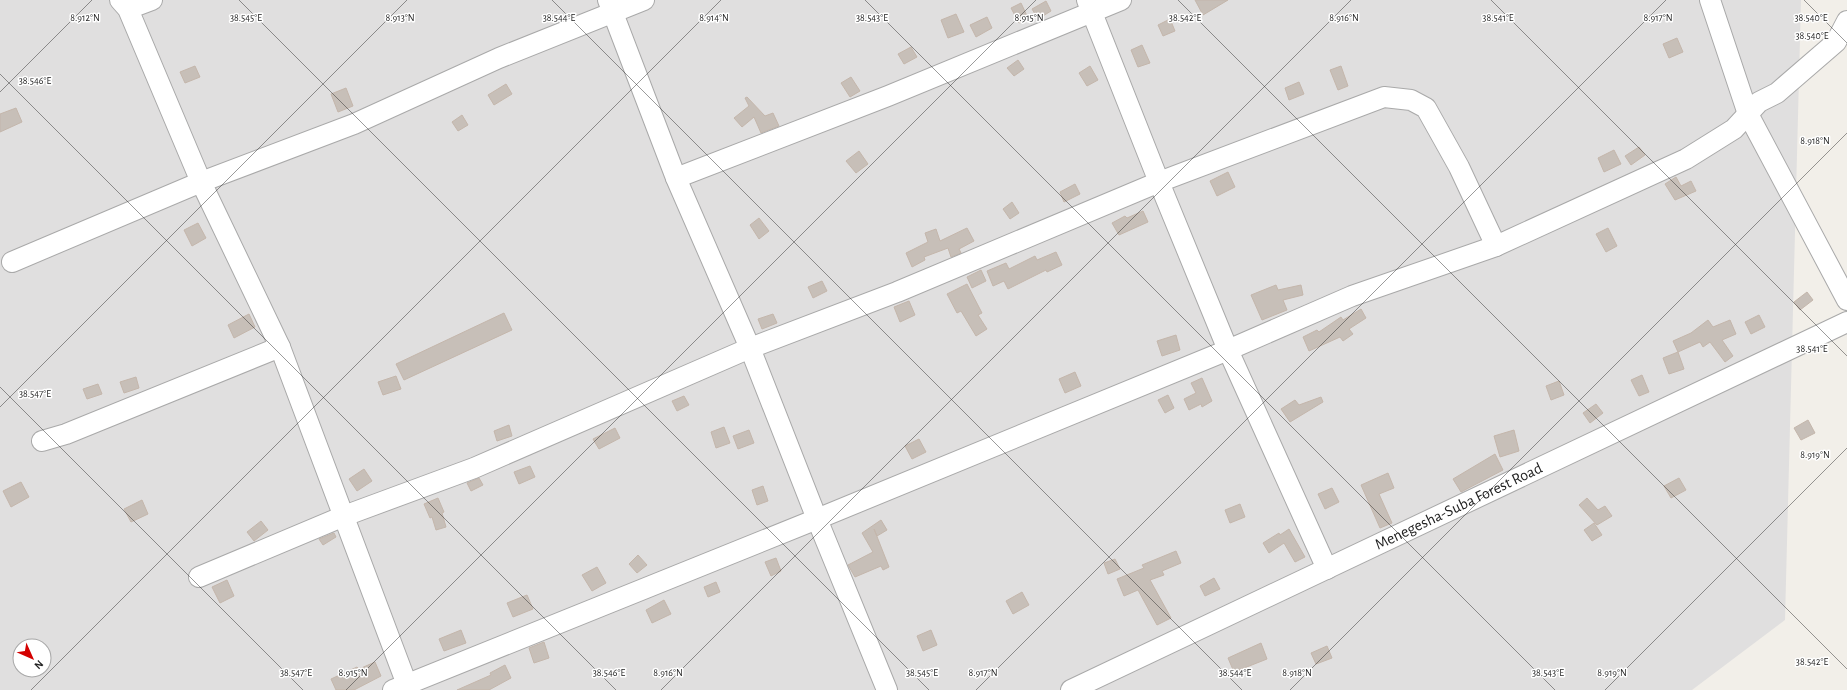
<svg xmlns="http://www.w3.org/2000/svg" width="1847" height="690" viewBox="0 0 1847 690" font-family="'Alegreya Sans',sans-serif">
<rect width="100%" height="100%" fill="#f2efe9"/>
<path fill="#e0dfdf" fill-rule="evenodd" d="M 0,0 L 1801,0 L 1785,620 L 1692,690 L 0,690 ZM 20,646 L 44,646 L 44,670 L 20,670 Z"/>
<g fill="#c7bfb8" stroke="#c4b6ab">
<polygon points="1195,0 1228,0 1203,15"/>
<polygon points="1046,1 1051,11 1038,19 1032,9"/>
<polygon points="1021,3 1028,18 1019,23 1011,8"/>
<polygon points="956,14 964,32 948,38 941,20"/>
<polygon points="987,17 992,28 976,37 970,25"/>
<polygon points="1170,19 1175,31 1163,36 1158,25"/>
<polygon points="1677,38 1683,52 1669,58 1663,44"/>
<polygon points="1142,45 1150,63 1138,67 1131,50"/>
<polygon points="911,47 917,57 904,64 898,54"/>
<polygon points="1018,60 1024,69 1014,76 1007,68"/>
<polygon points="195,66 200,77 185,83 180,72"/>
<polygon points="1090,66 1098,80 1087,86 1079,73"/>
<polygon points="1341,66 1348,86 1338,90 1330,70"/>
<polygon points="851,77 860,91 850,97 841,83"/>
<polygon points="1299,82 1304,94 1289,100 1285,88"/>
<polygon points="506,84 512,94 494,105 488,95"/>
<polygon points="346,88 353,106 338,112 331,94"/>
<polygon points="747,97 765,116 773,113 779,126 761,133 754,117 742,127 734,118 749,106 745,98"/>
<polygon points="16,108 22,122 0,132 0,114"/>
<polygon points="462,115 468,125 458,131 452,122"/>
<polygon points="1639,147 1645,155 1631,165 1625,156"/>
<polygon points="1614,150 1621,164 1604,172 1598,158"/>
<polygon points="859,151 868,164 856,173 846,161"/>
<polygon points="1228,172 1235,187 1217,196 1210,181"/>
<polygon points="1676,177 1681,186 1691,181 1696,191 1675,200 1665,184"/>
<polygon points="1075,184 1080,194 1064,202 1060,192"/>
<polygon points="1012,202 1019,213 1010,219 1003,209"/>
<polygon points="1143,211 1148,222 1119,235 1112,223 1125,216 1127,218"/>
<polygon points="759,218 769,231 759,239 750,225"/>
<polygon points="198,223 206,238 192,246 184,230"/>
<polygon points="967,228 974,241 959,249 961,253 951,257 948,248 924,257 925,260 912,267 906,253 928,242 925,233 936,229 940,241"/>
<polygon points="1608,228 1617,246 1606,252 1596,234"/>
<polygon points="1056,252 1062,265 1047,272 1046,270 1008,289 1004,281 993,286 987,271 1006,263 1009,269 1035,256 1037,260"/>
<polygon points="981,270 986,281 972,288 967,277"/>
<polygon points="822,281 827,291 813,298 808,287"/>
<polygon points="967,284 982,313 978,315 987,329 976,336 961,311 957,313 947,294"/>
<polygon points="1276,285 1278,290 1301,285 1303,295 1283,300 1287,310 1262,320 1251,295"/>
<polygon points="1807,292 1813,300 1800,310 1794,302"/>
<polygon points="909,301 915,315 900,322 894,307"/>
<polygon points="1361,309 1366,318 1349,329 1353,334 1343,341 1340,337 1309,351 1303,337 1317,330 1319,332 1341,317 1343,320"/>
<polygon points="504,313 512,330 404,380 396,364"/>
<polygon points="249,314 255,327 234,338 228,325"/>
<polygon points="773,314 777,323 762,329 758,319"/>
<polygon points="1759,315 1765,327 1751,334 1745,322"/>
<polygon points="1708,320 1713,327 1730,320 1736,334 1722,340 1733,356 1725,362 1710,342 1703,347 1700,342 1678,352 1673,341 1691,333"/>
<polygon points="1176,335 1180,350 1162,356 1157,341"/>
<polygon points="1678,352 1684,369 1669,374 1663,358"/>
<polygon points="1075,372 1081,386 1065,393 1059,379"/>
<polygon points="1642,375 1649,392 1639,396 1631,380"/>
<polygon points="396,376 401,389 383,395 378,382"/>
<polygon points="136,377 139,388 124,393 120,382"/>
<polygon points="1202,378 1212,401 1202,407 1201,404 1189,410 1184,399 1196,393 1191,383"/>
<polygon points="1559,381 1564,395 1551,400 1546,386"/>
<polygon points="98,384 102,394 87,399 83,389"/>
<polygon points="1168,395 1174,408 1165,413 1158,400"/>
<polygon points="684,396 689,405 677,411 672,401"/>
<polygon points="1321,397 1323,402 1290,422 1281,409 1295,400 1299,405"/>
<polygon points="1596,404 1603,413 1590,423 1583,413"/>
<polygon points="1808,420 1815,433 1801,440 1794,428"/>
<polygon points="509,425 512,436 497,441 494,431"/>
<polygon points="724,427 730,443 716,448 711,432"/>
<polygon points="615,428 620,438 599,449 593,439"/>
<polygon points="749,430 754,443 738,449 733,436"/>
<polygon points="1514,430 1519,451 1500,457 1494,436"/>
<polygon points="919,439 926,452 912,459 905,446"/>
<polygon points="1495,454 1503,470 1461,492 1453,479"/>
<polygon points="530,466 535,477 519,484 514,472"/>
<polygon points="364,469 372,481 357,491 349,479"/>
<polygon points="1388,473 1394,488 1379,494 1392,523 1380,528 1361,485"/>
<polygon points="479,478 483,485 471,491 467,483"/>
<polygon points="1679,478 1686,490 1671,498 1664,486"/>
<polygon points="21,482 29,497 11,507 3,491"/>
<polygon points="763,486 768,501 757,505 752,490"/>
<polygon points="1332,488 1339,502 1325,509 1318,494"/>
<polygon points="438,498 444,512 442,513 446,527 436,530 432,517 430,518 424,504"/>
<polygon points="1587,498 1598,510 1605,506 1612,516 1597,525 1579,505"/>
<polygon points="142,500 148,514 131,522 124,509"/>
<polygon points="1240,504 1245,517 1230,523 1225,510"/>
<polygon points="881,520 887,530 877,536 874,529 889,567 883,570 881,566 855,577 848,565 873,552 862,533"/>
<polygon points="261,521 268,530 254,541 247,532"/>
<polygon points="1594,523 1602,535 1592,541 1584,530"/>
<polygon points="1289,529 1305,557 1295,562 1284,543 1269,553 1263,543 1279,533 1280,535"/>
<polygon points="334,533 336,537 323,545 319,539"/>
<polygon points="1176,551 1181,563 1162,571 1164,575 1150,580 1171,618 1157,625 1138,590 1124,596 1117,579 1144,568 1142,565"/>
<polygon points="638,555 647,565 637,573 629,564"/>
<polygon points="776,558 781,571 771,576 765,562"/>
<polygon points="1115,559 1120,569 1108,574 1104,563"/>
<polygon points="597,567 606,583 592,591 582,575"/>
<polygon points="1214,578 1220,589 1205,596 1200,586"/>
<polygon points="227,580 234,596 220,603 212,587"/>
<polygon points="716,582 720,592 708,597 704,587"/>
<polygon points="1022,592 1029,605 1013,614 1006,601"/>
<polygon points="527,595 533,609 513,617 507,603"/>
<polygon points="664,600 671,614 652,623 646,610"/>
<polygon points="461,630 466,643 444,651 439,639"/>
<polygon points="931,630 937,645 923,651 917,636"/>
<polygon points="544,642 549,658 534,663 529,648"/>
<polygon points="1261,643 1267,659 1234,672 1228,658"/>
<polygon points="1327,646 1332,658 1316,664 1311,653"/>
<polygon points="375,662 381,676 354,690 336,690 331,679 357,667 359,669"/>
<polygon points="505,665 511,678 489,690 457,690 491,675 490,673"/>
</g>
<g fill="none" stroke-linecap="round" stroke-linejoin="round">
<g stroke="#a9a9a9" stroke-width="22">
<g id="minor">
<polyline points="120,0 128,9 201,182 280,347 409,690"/>
<polyline points="608,0 676,178 750,348 817,519 887,690"/>
<polyline points="1087,0 1159,182 1228,350 1327,569"/>
<polyline points="1710,0 1748,114 1847,300"/>
<polyline points="128,9 152,0"/>
<polyline points="676,178 888,96 1121,0"/>
<polyline points="12,262 201,182 354,124 499,58 644,0"/>
<polyline points="42,441 66,434 280,347"/>
<polyline points="199,577 344,516 474,468 750,348 897,292 1159,182 1384,97 1411,100 1426,108 1459,167 1496,246"/>
<polyline points="393,690 817,519 1228,350 1352,296 1496,246 1686,159 1734,129 1759,102 1777,93 1836,42 1847,21"/>
<path id="s1" d="M 1071,690 L 1847,322"/>
</g>
</g>
<use href="#minor" stroke="#fff" stroke-width="20"/>
</g>
<path fill="none" stroke="#222" stroke-width="1" stroke-opacity="0.45" d="M 239,0 L 929,690M 552,0 L 1242,690M 865,0 L 1555,690M 1178,0 L 1847,669M 1491,0 L 1847,356M 1804,0 L 1847,43M 0,74 L 616,690M 0,92 L 92,0M 0,387 L 303,690M 0,407 L 407,0M 31,690 L 721,0M 346,690 L 1036,0M 661,690 L 1351,0M 976,690 L 1666,0M 1290,690 L 1847,133M 1605,690 L 1847,448"/>
<g text-anchor="middle" dominant-baseline="central" stroke-width="3" stroke-linejoin="round" paint-order="stroke">
<g font-size="16" fill="#222" stroke="#fff">
<text stroke="none"><textPath href="#s1" startOffset="429">Menegesha-Suba Forest Road</textPath></text>
</g>
</g>
<g font-size="10" text-anchor="middle" fill="#222" stroke="#fff" stroke-width="3" stroke-linejoin="round" paint-order="stroke">
<text x="85" y="21">8.912°N</text>
<text x="246" y="21">38.545°E</text>
<text x="400" y="21">8.913°N</text>
<text x="559" y="21">38.544°E</text>
<text x="714" y="21">8.914°N</text>
<text x="872" y="21">38.543°E</text>
<text x="1029" y="21">8.915°N</text>
<text x="1185" y="21">38.542°E</text>
<text x="1344" y="21">8.916°N</text>
<text x="1498" y="21">38.541°E</text>
<text x="1658" y="21">8.917°N</text>
<text x="1811" y="21">38.540°E</text>
<text x="1812" y="39">38.540°E</text>
<text x="35" y="84">38.546°E</text>
<text x="1815" y="144">8.918°N</text>
<text x="1812" y="352">38.541°E</text>
<text x="35" y="397">38.547°E</text>
<text x="1815" y="458">8.919°N</text>
<text x="1812" y="665">38.542°E</text>
<text x="668" y="676">8.916°N</text>
<text x="1297" y="676">8.918°N</text>
<text x="296" y="676">38.547°E</text>
<text x="353" y="676">8.915°N</text>
<text x="609" y="676">38.546°E</text>
<text x="922" y="676">38.545°E</text>
<text x="983" y="676">8.917°N</text>
<text x="1235" y="676">38.544°E</text>
<text x="1548" y="676">38.543°E</text>
<text x="1612" y="676">8.919°N</text>
</g>
<g transform="translate(32 658) rotate(135)"><circle r="19" fill="#ffffff" stroke="#a7a7a7"/>
<path d="M0-3L7 15L0 10L-7 15Z" fill="#d40000"/>
<text y="-6" font-size="11" font-weight="bold" text-anchor="middle" fill="#222222">N</text>
</g>
</svg>
